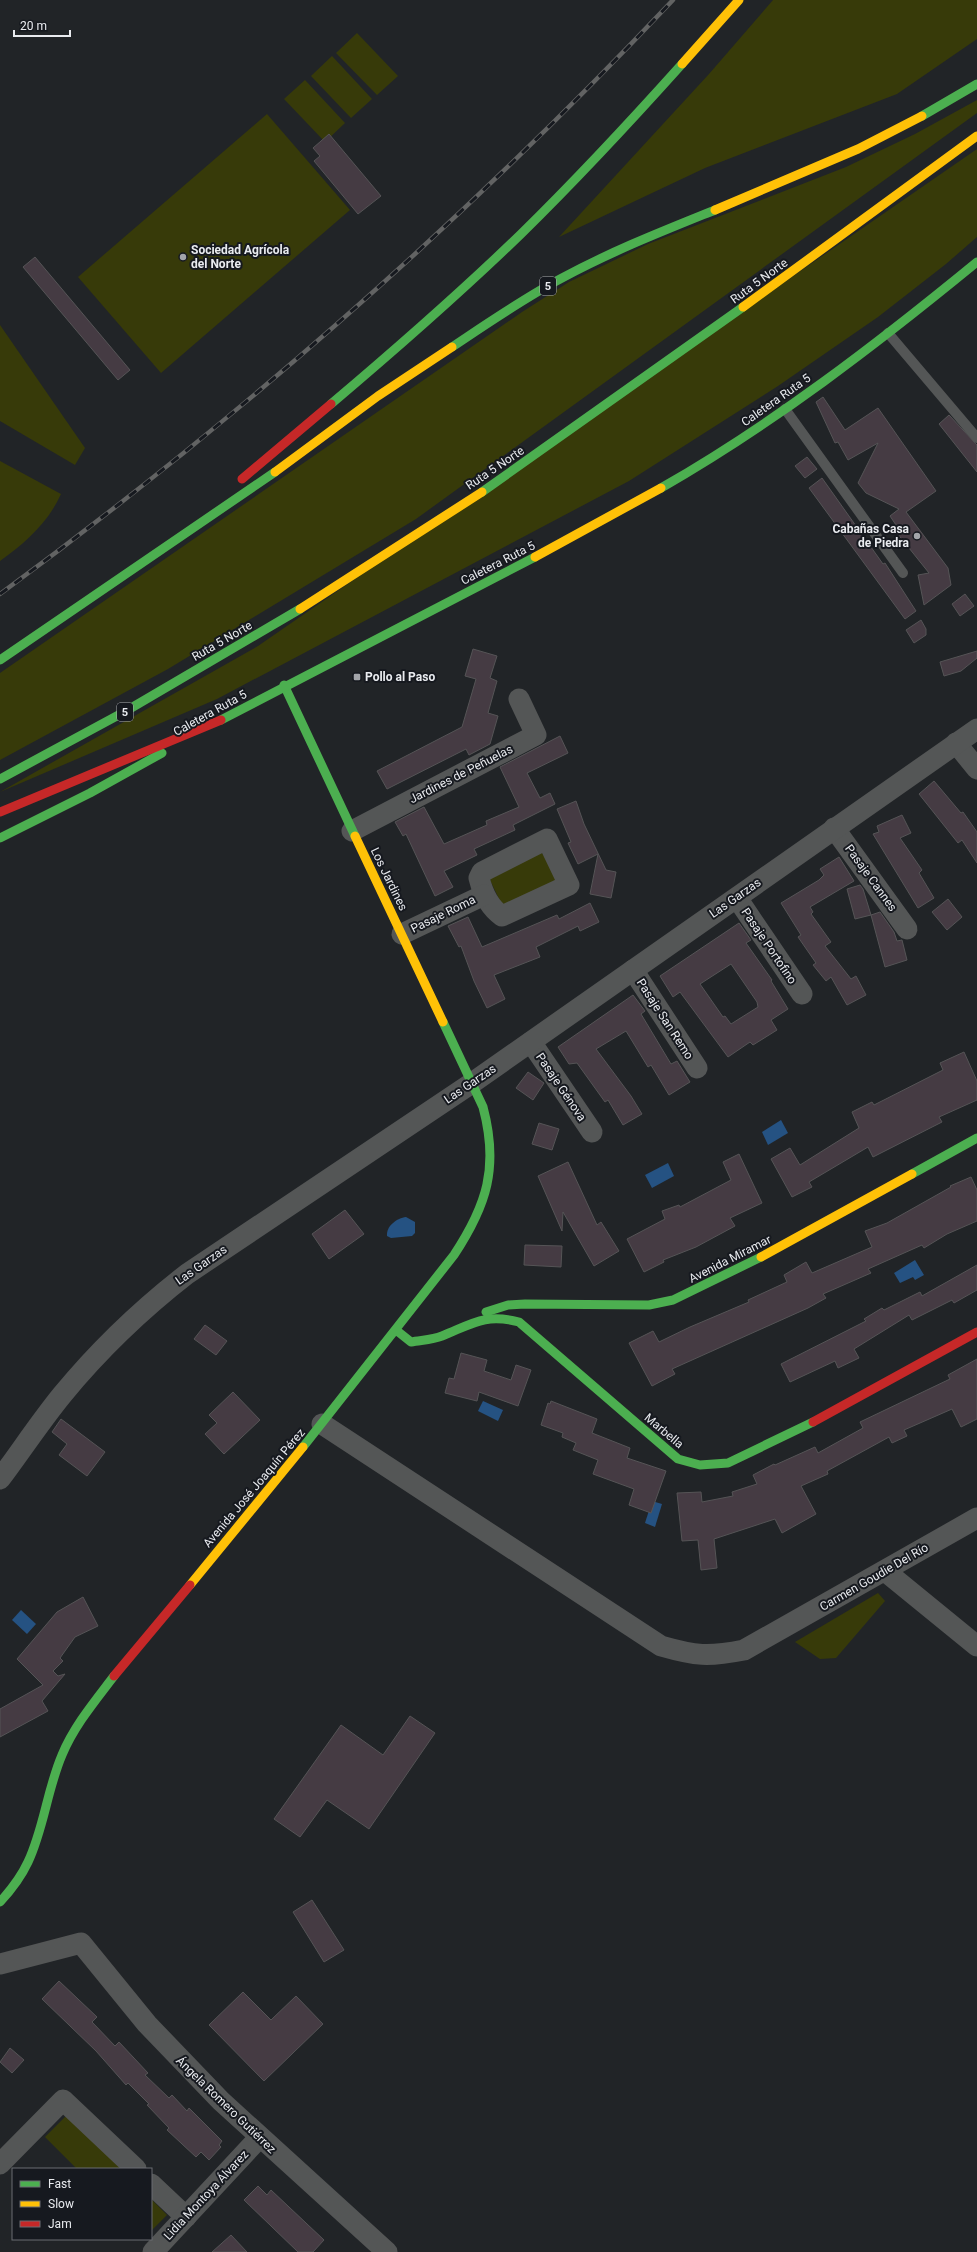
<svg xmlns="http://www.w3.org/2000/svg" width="977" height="2252" viewBox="0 0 977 2252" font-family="Roboto,sans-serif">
<rect width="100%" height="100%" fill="#212427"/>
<g fill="#373a09">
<polygon points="773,0 977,0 977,39 897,94 705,168 559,237 709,74"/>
<polygon points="357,33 398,76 377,95 336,53"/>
<polygon points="332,56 372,99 351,118 311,76"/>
<polygon points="305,80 345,123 325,142 284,99"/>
<polygon points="977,100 977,113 416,519 168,669 0,760 0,673 522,312 569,282 648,244 846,167 915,134"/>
<polygon points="267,114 350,210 161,373 78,277"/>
<polygon points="977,149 977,237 946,264 878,317 778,386 629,481 217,699 0,792 258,646"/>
<polygon points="0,325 85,448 75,465 0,421"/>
<path d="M 0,461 L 61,494 C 48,523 25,543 0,561 Z"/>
<polygon points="539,849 558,875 555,883 508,906 501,903 490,880 493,871"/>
<polygon points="878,1593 885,1601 836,1658 820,1659 795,1642"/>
<polygon points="67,2115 121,2169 77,2169 45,2137"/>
<polygon points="151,2199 167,2215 151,2231"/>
</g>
<g fill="#255282">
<polygon points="781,1120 788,1133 768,1145 762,1132"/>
<polygon points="668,1163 674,1176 652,1188 645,1175"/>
<path d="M 406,1217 L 415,1222 L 415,1233 L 412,1236 L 391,1238 L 387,1236 C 386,1226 397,1218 406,1217 Z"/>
<polygon points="915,1260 924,1275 915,1280 913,1277 900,1283 894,1273"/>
<polygon points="483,1401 503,1410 498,1421 478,1411"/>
<polygon points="652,1501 662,1504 655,1527 645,1523"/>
<polygon points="21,1610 36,1624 27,1634 12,1620"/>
</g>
<g fill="#453b43" stroke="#555456" fill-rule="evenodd">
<polygon points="329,134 381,196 358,214 314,161 320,156 313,148"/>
<polygon points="35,257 130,370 118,380 23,267"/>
<polygon points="823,397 845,430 878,408 936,491 906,512 948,568 951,585 924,605 918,575 929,573 897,533 900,531 890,516 899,509 866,493 858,483 878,443 848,460 838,442 835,443 816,402"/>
<polygon points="949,415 977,445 977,472 939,424"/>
<polygon points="807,457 817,469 805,478 795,466"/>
<polygon points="822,478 883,564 885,563 916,611 905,619 809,488"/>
<polygon points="965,594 974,606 960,616 952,604"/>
<polygon points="921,620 926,629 926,635 914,643 906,630"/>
<polygon points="473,649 497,656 490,678 497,681 488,713 498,716 490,744 469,755 466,749 387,789 377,771 462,727 476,679 465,676"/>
<polygon points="977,651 977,658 961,671 944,676 940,662"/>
<polygon points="560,736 568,753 527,773 540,798 550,793 555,804 513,825 515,830 474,849 477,855 444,871 453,887 435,896 406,834 403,836 395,822 424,807 444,844 487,825 486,821 519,807 500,767"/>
<polygon points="934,781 961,813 963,812 977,832 977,863 962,840 958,843 919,794"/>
<polygon points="576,801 584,824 606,870 616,872 611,898 590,894 598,854 578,864 568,843 571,842 557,809"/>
<polygon points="902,815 911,833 900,838 922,870 919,873 934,898 918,908 873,834 879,832 877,826"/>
<polygon points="839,857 854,881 810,907 813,912 811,914 831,942 825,946 851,979 856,976 866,995 847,1005 831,977 826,981 813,965 816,963 798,937 801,935 781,903 819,880 824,875 820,869"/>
<polygon points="860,885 863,889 871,915 855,919 847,889"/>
<polygon points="948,899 962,917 947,930 932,912"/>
<polygon points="590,903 599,922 580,931 578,926 536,947 540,957 494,975 505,999 487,1008 474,981 461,946 459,947 448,926 468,917 482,947 557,915 559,919"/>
<polygon points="880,912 894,932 897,941 902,940 907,960 885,967 871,915"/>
<path d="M 739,923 L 751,940 L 746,943 L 772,980 L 771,981 L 788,1009 L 771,1020 L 777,1030 L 753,1045 L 750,1042 L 728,1057 L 680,992 L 673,997 L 660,976 ZM 731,964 L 757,1002 L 758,1007 L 731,1024 L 725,1016 L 723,1017 L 700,984 Z"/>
<polygon points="633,995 645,1011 641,1014 671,1064 677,1061 690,1082 669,1095 651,1065 648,1067 626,1031 596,1049 631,1096 642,1114 623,1125 608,1100 605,1102 577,1063 569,1064 558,1047"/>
<polygon points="964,1052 977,1081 977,1100 939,1117 942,1122 873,1157 868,1147 809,1182 812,1187 792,1197 771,1159 790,1148 800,1165 859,1128 852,1112 872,1102 874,1105 943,1070 940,1063"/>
<polygon points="528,1072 544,1083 533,1100 516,1088"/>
<polygon points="539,1123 559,1129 552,1150 532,1144"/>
<polygon points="739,1154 762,1203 730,1218 735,1226 696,1247 663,1260 664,1262 644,1272 627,1239 665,1219 662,1211 679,1205 680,1207 731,1180 723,1162"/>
<polygon points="568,1162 597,1225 601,1222 619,1251 594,1266 563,1212 562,1231 538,1176"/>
<polygon points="971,1177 977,1190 977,1221 947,1234 924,1248 922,1245 868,1269 871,1273 823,1294 826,1298 808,1308 672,1369 675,1374 652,1386 629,1343 653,1331 659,1342 690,1327 749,1302 748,1300 787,1282 784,1275 806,1262 812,1273 872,1247 865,1231 887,1223 951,1187 950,1186"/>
<polygon points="345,1210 364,1234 329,1259 312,1234"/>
<polygon points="525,1245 562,1246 561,1267 524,1265"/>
<polygon points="977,1265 977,1290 954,1303 952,1300 912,1320 909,1315 854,1349 859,1358 838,1368 835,1361 790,1382 781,1364 866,1321 864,1319 882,1308 884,1310 920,1292 922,1296"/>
<polygon points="205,1325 227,1341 216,1355 194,1339"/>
<polygon points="461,1353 487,1360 484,1371 511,1380 516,1365 531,1370 518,1406 479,1392 477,1401 445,1393 449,1378 454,1379"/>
<polygon points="977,1359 977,1419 961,1427 952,1409 904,1430 907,1436 892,1443 889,1437 827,1471 828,1474 801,1486 816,1514 782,1533 775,1519 714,1539 717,1568 701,1570 698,1540 682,1541 677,1493 701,1492 702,1502 733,1496 732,1492 757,1484 753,1475 774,1464 775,1465 815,1447 818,1453 863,1428 860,1422 950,1379 948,1375"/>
<polygon points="233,1392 260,1420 224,1454 205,1434 217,1423 209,1415"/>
<polygon points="551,1401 597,1419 592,1433 630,1448 627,1458 666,1471 651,1513 629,1505 634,1489 593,1474 598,1460 573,1450 576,1443 562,1437 563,1433 541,1425 548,1403 550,1404"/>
<polygon points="61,1419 105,1452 87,1476 59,1455 67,1444 52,1432"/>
<polygon points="83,1597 98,1626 75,1637 60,1658 63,1661 53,1671 58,1676 65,1674 42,1701 48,1711 0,1737 0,1709 43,1685 17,1659 57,1612"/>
<polygon points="410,1716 435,1733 369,1829 327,1800 300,1837 274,1819 341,1725 383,1755"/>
<polygon points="312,1900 344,1950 324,1962 293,1912"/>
<polygon points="59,1981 97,2017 92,2022 115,2046 119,2042 148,2073 145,2075 169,2098 172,2095 187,2111 189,2108 222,2141 219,2145 221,2147 209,2160 201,2152 196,2157 167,2130 169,2128 147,2105 149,2104 128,2083 126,2085 96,2051 42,1999"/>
<polygon points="243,1992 271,2020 296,1996 323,2024 264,2081 209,2025"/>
<polygon points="10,2048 24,2060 12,2073 0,2062"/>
<polygon points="258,2186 267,2195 271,2190 324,2240 313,2252 298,2252 244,2200"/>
<polygon points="231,2235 247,2252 212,2252"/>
</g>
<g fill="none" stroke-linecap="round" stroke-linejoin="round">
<g stroke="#545656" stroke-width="10">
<polyline points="888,333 977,438"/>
<polyline points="785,409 903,573"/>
</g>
<g stroke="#545656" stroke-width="21">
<polyline points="956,743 977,769"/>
<polyline points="834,828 907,929"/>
<polyline points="352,831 536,735 519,699"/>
<path d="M 547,839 L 569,885 L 502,916 C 489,907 483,894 479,878 L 482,872 Z"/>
<polyline points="737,898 802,994"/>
<polyline points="402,934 484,895"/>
<polyline points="633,970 697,1068"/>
<polyline points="531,1042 592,1132"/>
<path d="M 322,1424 L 661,1646 C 696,1656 708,1657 744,1650 L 977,1518"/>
<path d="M 0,1479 C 21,1451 40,1422 62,1395 C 99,1350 142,1309 187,1274 L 472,1083 L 977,729"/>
<polyline points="885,1571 977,1646"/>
<polyline points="0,1964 81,1943 147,2024 221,2101 387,2252"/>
<polyline points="0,2164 63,2100 136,2169"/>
<polyline points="151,2184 186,2217"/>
<polyline points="153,2252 259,2138"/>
</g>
<g stroke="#4caf50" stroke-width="9">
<polyline points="922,116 977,84"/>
<path d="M 452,347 C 488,323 524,298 562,278 C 612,251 663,231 715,210"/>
<path d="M 331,404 C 396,349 460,293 521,234 C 577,179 630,122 682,64"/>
<path d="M 661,488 C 773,424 877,344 977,262"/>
<polyline points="482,492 743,307"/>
<polyline points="0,660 275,472"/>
<polyline points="284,685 355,836"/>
<polyline points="221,720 535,557"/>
<polyline points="0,779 126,711 300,609"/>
<polyline points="0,838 90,793 162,753"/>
<polyline points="912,1174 977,1138"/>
<polyline points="486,1312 508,1305 525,1304 649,1305 673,1300 761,1257"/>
<path d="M 396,1330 L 411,1342 C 421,1340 432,1340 442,1336 C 472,1324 485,1313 519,1322 L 678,1459 L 700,1465 L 728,1463 L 813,1422"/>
<path d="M 303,1447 L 454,1255 C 487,1205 499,1167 483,1107 L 443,1022"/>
<path d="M 0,1902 C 11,1890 21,1877 28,1862 C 44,1828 47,1790 62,1755 C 74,1726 95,1701 114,1676"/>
</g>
<g stroke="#ffc107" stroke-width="9">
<polyline points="682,64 739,0"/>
<polyline points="715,210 858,149 922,116"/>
<polyline points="743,307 977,136"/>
<polyline points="275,472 378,396 452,347"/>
<polyline points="535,557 661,488"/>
<polyline points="300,609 482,492"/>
<polyline points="355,836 443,1022"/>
<polyline points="761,1257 912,1174"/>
<polyline points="190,1585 303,1447"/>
</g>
<g stroke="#c62828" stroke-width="9">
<polyline points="242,479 331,404"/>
<polyline points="0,812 221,720"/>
<polyline points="813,1422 977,1332"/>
<polyline points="114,1676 190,1585"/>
</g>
<g stroke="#626363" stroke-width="4.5">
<path id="rail" d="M 0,594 C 242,417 467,218 673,0"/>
</g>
<use href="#rail" stroke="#16191f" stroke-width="3" stroke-dasharray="9" stroke-linecap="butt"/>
</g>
<g fill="#a3a5a9" stroke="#16191f" stroke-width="1.5">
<circle cx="183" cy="257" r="4"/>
<circle cx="917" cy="536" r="4"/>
<rect x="353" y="673" width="8" height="8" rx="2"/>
</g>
<g text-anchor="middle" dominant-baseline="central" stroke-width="4" stroke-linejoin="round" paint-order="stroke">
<g fill="#16191f" stroke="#aaacb1" stroke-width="1">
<rect x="540" y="277" width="16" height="18" rx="3"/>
<rect x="117" y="703" width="16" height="18" rx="3"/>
</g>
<g font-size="11" font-weight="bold" fill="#e9ebef">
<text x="548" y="286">5</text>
<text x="125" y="712">5</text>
</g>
<g font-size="12" font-weight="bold" fill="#e9ebef" stroke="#16191f" text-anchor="start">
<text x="191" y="250">Sociedad Agrícola<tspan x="191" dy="14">del Norte</tspan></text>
<text x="909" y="529" text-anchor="end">Cabañas Casa<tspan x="909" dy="14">de Piedra</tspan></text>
<text x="365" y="677">Pollo al Paso</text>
</g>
<g font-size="12" fill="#e9ebef" stroke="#16191f">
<text transform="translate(759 281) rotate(-36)">Ruta 5 Norte</text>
<text transform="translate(776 400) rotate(-35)">Caletera Ruta 5</text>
<text transform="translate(495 468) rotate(-34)">Ruta 5 Norte</text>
<text transform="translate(498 563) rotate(-27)">Caletera Ruta 5</text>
<text transform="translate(222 641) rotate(-30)">Ruta 5 Norte</text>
<text transform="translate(210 713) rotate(-29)">Caletera Ruta 5</text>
<text transform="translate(461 774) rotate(-27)">Jardines de Peñuelas</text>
<text transform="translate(871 878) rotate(54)">Pasaje Cannes</text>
<text transform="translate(389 879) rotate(64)">Los Jardines</text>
<text transform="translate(735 898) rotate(-35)">Las Garzas</text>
<text transform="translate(443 914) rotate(-26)">Pasaje Roma</text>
<text transform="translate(769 946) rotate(56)">Pasaje Portofino</text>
<text transform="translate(665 1019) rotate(57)">Pasaje San Remo</text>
<text transform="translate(470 1084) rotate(-34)">Las Garzas</text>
<text transform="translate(561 1087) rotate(56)">Pasaje Génova</text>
<text transform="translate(730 1259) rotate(-27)">Avenida Miramar</text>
<text transform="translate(201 1265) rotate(-35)">Las Garzas</text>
<text transform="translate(664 1431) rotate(40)">Marbella</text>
<text transform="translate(254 1488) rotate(-50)">Avenida José Joaquín Pérez</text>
<text transform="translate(874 1577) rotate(-30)">Carmen Goudie Del Río</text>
<text transform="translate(226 2105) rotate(44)">Ángela Romero Gutiérrez</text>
<text transform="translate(206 2195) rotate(-47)">Lidia Montoya Álvarez</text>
</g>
</g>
<rect x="12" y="2168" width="140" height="72" fill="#16191f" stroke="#6a6d72"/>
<rect x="20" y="2181" width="20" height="6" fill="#4caf50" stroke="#6a6d72"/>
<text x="48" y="2188" font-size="12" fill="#e9ebef">Fast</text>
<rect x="20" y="2201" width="20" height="6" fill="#ffc107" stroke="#6a6d72"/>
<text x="48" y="2208" font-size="12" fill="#e9ebef">Slow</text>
<rect x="20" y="2221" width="20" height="6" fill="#c62828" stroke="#6a6d72"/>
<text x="48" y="2228" font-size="12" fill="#e9ebef">Jam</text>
<path d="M14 30v6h56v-6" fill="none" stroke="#e9ebef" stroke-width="2"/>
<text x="20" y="30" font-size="12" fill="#e9ebef" stroke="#16191f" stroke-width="3" paint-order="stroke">20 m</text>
</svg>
